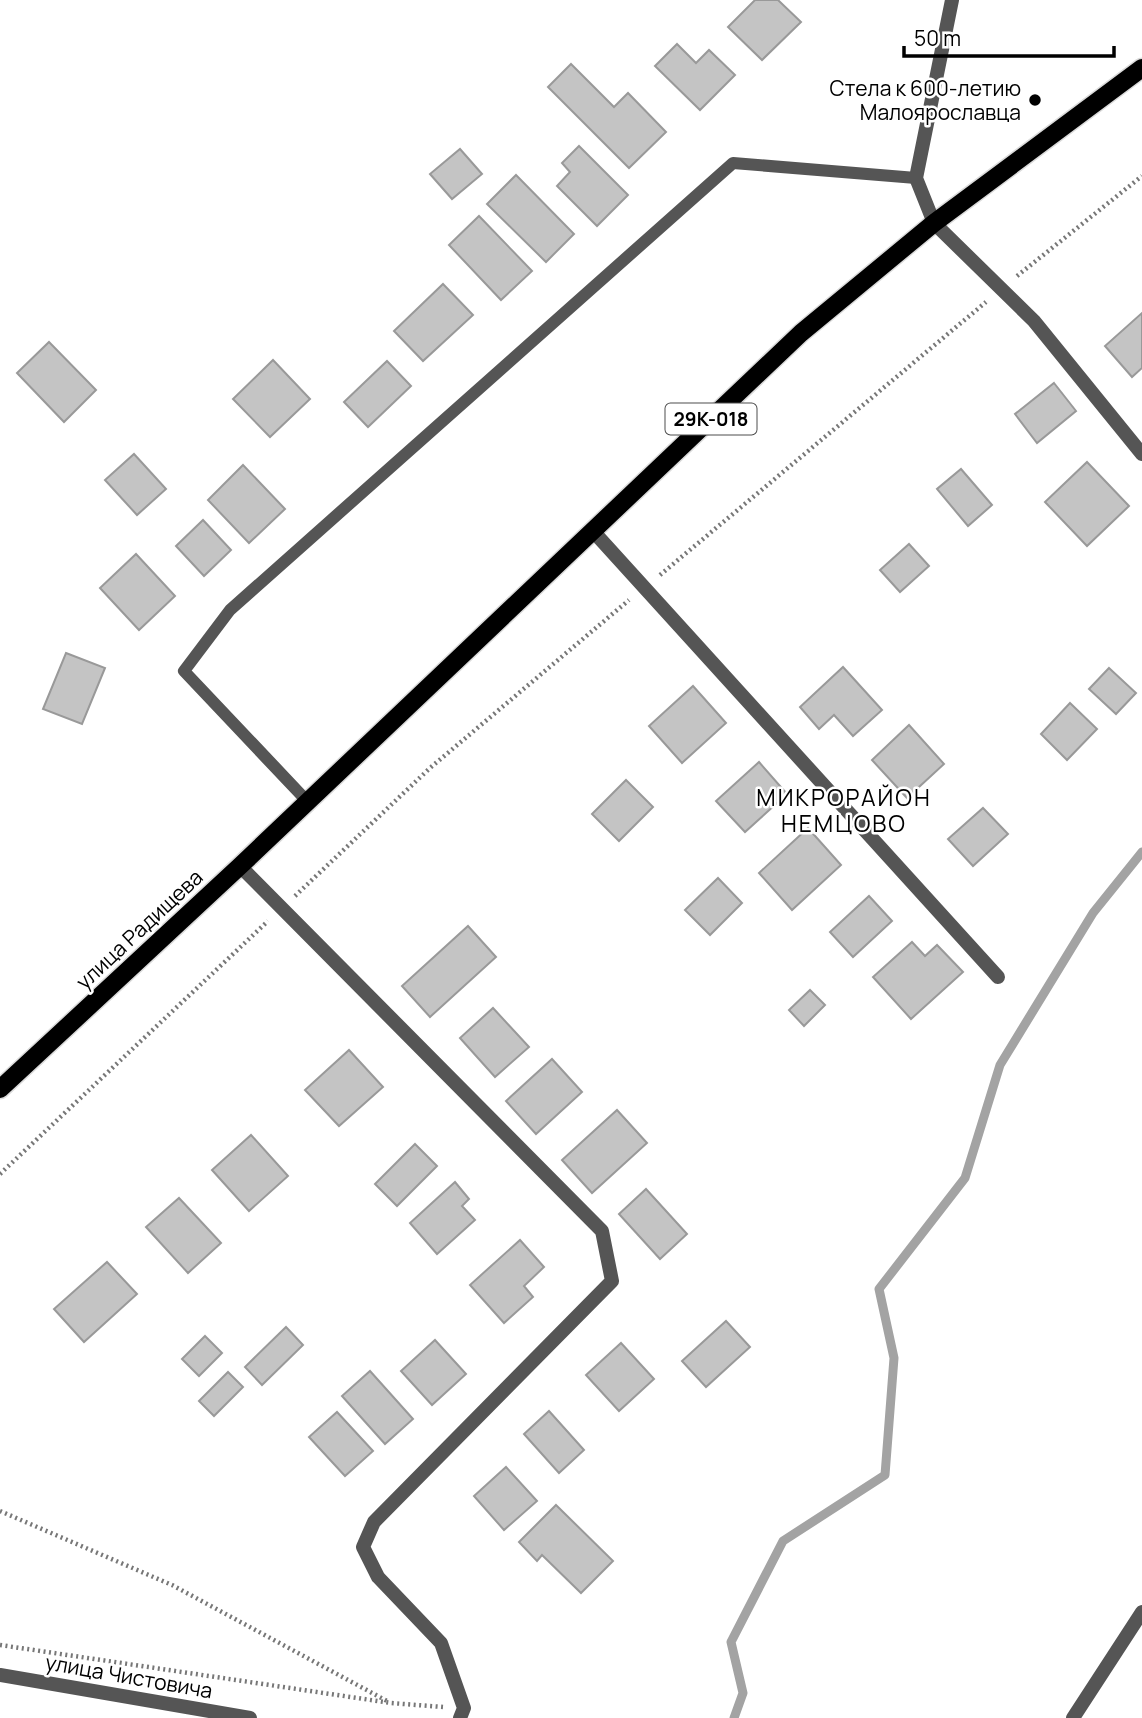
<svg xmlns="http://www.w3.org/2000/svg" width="1142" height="1718" viewBox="0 0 1142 1718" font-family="Manrope,sans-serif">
<rect width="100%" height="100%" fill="#fff"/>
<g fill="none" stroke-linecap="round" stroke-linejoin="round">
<polyline stroke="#a3a3a3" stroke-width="9" points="734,1718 743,1693 731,1642 783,1541 885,1475 894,1358 879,1289 965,1178 1000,1065 1093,913 1142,852"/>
</g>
<g fill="#c4c4c4" stroke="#999" stroke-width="2">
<polygon points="755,0 778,0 801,22 762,60 728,27"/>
<polygon points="677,44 696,63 709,50 735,75 700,110 655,66"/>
<polygon points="571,64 614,107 628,93 666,132 629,168 548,87"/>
<polygon points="579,146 628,195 597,226 557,186 570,172 562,163"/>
<polygon points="460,149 482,174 452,199 430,174"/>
<polygon points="516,175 574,234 546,262 487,204"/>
<polygon points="479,216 532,271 501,300 449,245"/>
<polygon points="443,284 473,315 423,361 394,331"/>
<polygon points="1142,313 1142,368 1132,377 1105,346"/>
<polygon points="49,342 96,390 64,422 17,373"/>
<polygon points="273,360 310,399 270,437 233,399"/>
<polygon points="387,361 411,386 368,427 344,402"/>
<polygon points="1054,383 1076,411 1037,443 1015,414"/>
<polygon points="134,454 166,489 137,515 105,480"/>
<polygon points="1087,462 1129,506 1087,546 1045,502"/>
<polygon points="243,465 285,509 249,543 208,500"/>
<polygon points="961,469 992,505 968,526 937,489"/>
<polygon points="203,520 231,550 204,576 176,546"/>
<polygon points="909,544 929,566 900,592 880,570"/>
<polygon points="136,554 175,596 139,630 100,588"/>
<polygon points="66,653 105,668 82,724 43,709"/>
<polygon points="843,667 882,710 853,736 834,715 819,729 800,707"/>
<polygon points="1109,668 1136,693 1116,714 1089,689"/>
<polygon points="693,686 726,723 682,763 649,726"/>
<polygon points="1070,703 1097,729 1067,760 1041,734"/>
<polygon points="909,725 944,764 907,798 872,760"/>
<polygon points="759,762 787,794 745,832 716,801"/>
<polygon points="626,780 653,807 619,841 592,814"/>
<polygon points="983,808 1008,834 973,866 948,839"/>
<polygon points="808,828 841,865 792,910 759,873"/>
<polygon points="718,878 742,903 710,935 685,910"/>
<polygon points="869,896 892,921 853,957 830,932"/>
<polygon points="468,926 496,957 430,1017 402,986"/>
<polygon points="912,942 925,956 937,945 963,972 911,1019 873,977"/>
<polygon points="810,990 825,1005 804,1026 789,1010"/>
<polygon points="493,1008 529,1047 495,1077 460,1038"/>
<polygon points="349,1050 383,1087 339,1126 305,1090"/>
<polygon points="552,1059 582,1092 536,1134 506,1101"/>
<polygon points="617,1110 647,1143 592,1193 562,1160"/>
<polygon points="251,1135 288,1176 249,1211 212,1170"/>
<polygon points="415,1144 437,1166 397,1206 375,1184"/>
<polygon points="455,1182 469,1199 462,1206 475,1220 437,1254 410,1223"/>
<polygon points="646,1189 687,1234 660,1259 619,1214"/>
<polygon points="179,1198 221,1243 188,1273 146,1227"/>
<polygon points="520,1240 544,1267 524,1286 533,1297 504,1323 470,1285"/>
<polygon points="107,1262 137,1294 84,1342 54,1309"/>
<polygon points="726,1321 750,1347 706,1387 682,1361"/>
<polygon points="286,1327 303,1345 262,1385 245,1367"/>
<polygon points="205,1336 222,1353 199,1376 182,1359"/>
<polygon points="435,1340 466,1374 432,1405 401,1371"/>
<polygon points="621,1343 654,1379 619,1411 586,1375"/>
<polygon points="370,1371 413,1419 385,1444 342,1396"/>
<polygon points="228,1372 243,1387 214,1416 199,1401"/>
<polygon points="549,1411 584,1450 559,1473 524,1434"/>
<polygon points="337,1412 373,1451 345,1476 309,1437"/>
<polygon points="506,1467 537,1501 504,1530 474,1496"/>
<polygon points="556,1505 613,1561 581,1593 542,1555 537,1561 519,1542"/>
</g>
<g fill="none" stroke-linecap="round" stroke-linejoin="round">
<g stroke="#dbdbdb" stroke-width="21">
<polyline id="primary" points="0,1089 240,866 801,333 934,223 1142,68"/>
</g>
<g stroke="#777" stroke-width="4.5" stroke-dasharray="2 3.5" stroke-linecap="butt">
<polyline points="1017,276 1142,176"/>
<polyline points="660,575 986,302"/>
<polyline points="295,896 430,768 629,600"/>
<polyline points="0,1174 268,921"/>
<polyline points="0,1511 172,1585 387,1701"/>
<polyline points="0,1645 391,1703 443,1707"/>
</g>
<polyline stroke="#555" stroke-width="12" points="306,800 184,671 230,610 733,163 916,178"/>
<g stroke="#555" stroke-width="14">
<polyline points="952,0 916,178 934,223 1034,321 1142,454"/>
<polyline points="593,531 998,977"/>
<polyline points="240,866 602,1231 612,1281 374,1522 363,1547 378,1577 441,1643 464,1708 460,1718"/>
<polyline points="1073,1718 1142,1612"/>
</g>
<polyline stroke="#555" stroke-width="14" points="0,1675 250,1718"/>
<use href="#primary" stroke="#000" stroke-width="18"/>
</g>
<circle fill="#000" stroke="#fff" stroke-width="2.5" cx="1035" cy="100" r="7"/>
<g text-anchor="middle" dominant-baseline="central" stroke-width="5" stroke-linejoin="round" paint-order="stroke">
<rect fill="#fff" stroke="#4c4c4c" stroke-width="2" x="665.5" y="403.5" width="91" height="31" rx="5"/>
<g font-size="19" font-weight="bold" fill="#000">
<text x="711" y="419">29К-018</text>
</g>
<g font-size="21" fill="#000" stroke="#fff" text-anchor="end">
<text x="1021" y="88">Стела к 600-летию<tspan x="1021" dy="24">Малоярославца</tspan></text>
</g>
<g font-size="21" fill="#000" stroke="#fff">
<text transform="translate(139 929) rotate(-43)">улица Радищева</text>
<text transform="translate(129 1676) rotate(10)">улица Чистовича</text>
</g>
<g font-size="23" letter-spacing="2" fill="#000" stroke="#fff">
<text x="844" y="797">МИКРОРАЙОН<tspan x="844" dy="26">НЕМЦОВО</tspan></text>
</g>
</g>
<path d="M904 46v10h210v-10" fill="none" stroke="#000000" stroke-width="3.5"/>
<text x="914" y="46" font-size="21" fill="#000000" stroke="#ffffff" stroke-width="5" paint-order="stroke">50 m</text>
</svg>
